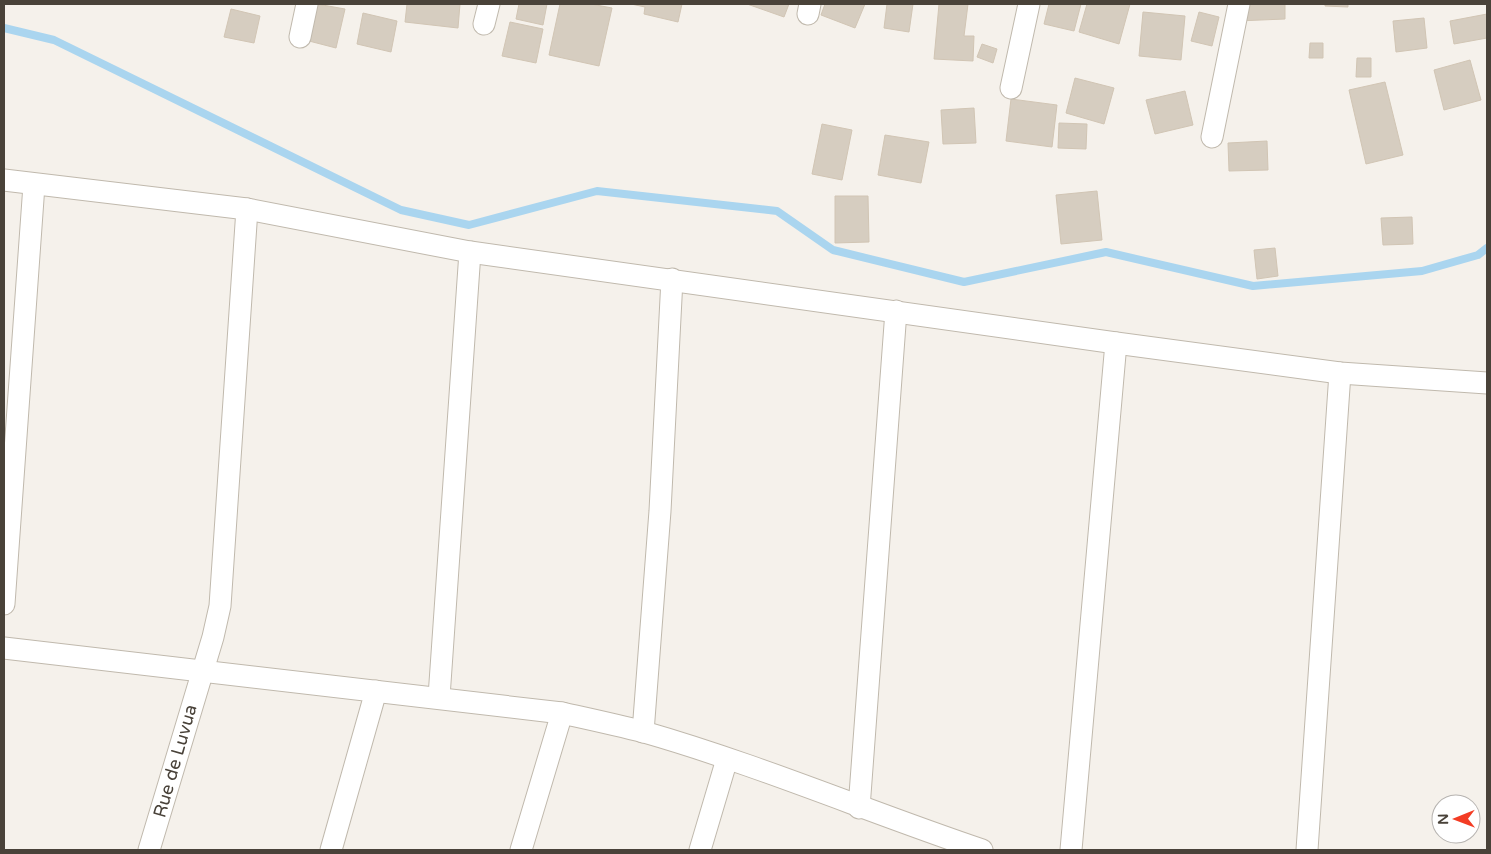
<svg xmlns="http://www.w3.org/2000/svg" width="1491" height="854" viewBox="0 0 1491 854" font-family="'Varela Round',sans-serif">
<rect width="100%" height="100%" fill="#f5f1eb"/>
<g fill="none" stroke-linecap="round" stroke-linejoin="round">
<polyline stroke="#aad5ef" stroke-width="8" points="4,28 54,40 401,210 469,225 597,191 777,211 833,250 964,282 1106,252 1253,286 1422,271 1478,255 1487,248"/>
</g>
<g fill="#d6cdc0" stroke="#d1c5b4">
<polygon points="317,4 345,9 336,48 309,41"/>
<polygon points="407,4 460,4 458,28 405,22"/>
<polygon points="519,4 547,4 543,25 516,19"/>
<polygon points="560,4 591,4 612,8 599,66 549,55"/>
<polygon points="631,4 682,4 678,22 644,14 645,7"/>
<polygon points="747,4 789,4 784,17"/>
<polygon points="825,4 865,4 855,28 821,15"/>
<polygon points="887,4 913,4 909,32 884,28"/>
<polygon points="939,4 968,4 964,36 974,36 973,61 934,59"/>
<polygon points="1049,4 1081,4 1074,31 1044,24"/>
<polygon points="1087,4 1130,4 1119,44 1079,32"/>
<polygon points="1236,4 1285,4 1285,19 1237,21"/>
<polygon points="1325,4 1348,4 1348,7 1325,6"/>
<polygon points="231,9 260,16 254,43 224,37"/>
<polygon points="1143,12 1185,16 1181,60 1139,56"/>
<polygon points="1199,12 1219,17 1212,46 1191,41"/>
<polygon points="363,13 397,21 391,52 357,44"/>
<polygon points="1487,14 1487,38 1454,44 1450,21"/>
<polygon points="1424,18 1427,48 1396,52 1393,21"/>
<polygon points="510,22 543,29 536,63 502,56"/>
<polygon points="1310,43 1323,43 1323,58 1309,58"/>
<polygon points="982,44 997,49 993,63 977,57"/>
<polygon points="1357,58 1371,58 1371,77 1356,77"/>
<polygon points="1470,60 1481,100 1444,110 1434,70"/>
<polygon points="1075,78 1114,88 1104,124 1066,113"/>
<polygon points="1385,82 1403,155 1366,164 1349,90"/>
<polygon points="1185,91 1193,125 1155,134 1146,100"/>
<polygon points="1011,99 1057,105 1052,147 1006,141"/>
<polygon points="974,108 976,143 943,144 941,110"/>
<polygon points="1059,123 1087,124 1086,149 1058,148"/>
<polygon points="822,124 852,130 842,180 812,174"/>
<polygon points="885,135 929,142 921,183 878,175"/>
<polygon points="1267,141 1268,170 1229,171 1228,143"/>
<polygon points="1097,191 1102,240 1061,244 1056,195"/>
<polygon points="835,196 868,196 869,242 835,243"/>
<polygon points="1412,217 1413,244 1383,245 1381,218"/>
<polygon points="1275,248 1278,276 1257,279 1254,250"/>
</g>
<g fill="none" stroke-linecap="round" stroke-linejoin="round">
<g stroke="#c0b9ad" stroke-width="23">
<g id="street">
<polyline points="808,14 810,4"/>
<polyline points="484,24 489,4"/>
<polyline points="300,37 307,4"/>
<polyline points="1011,88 1029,4"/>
<polyline points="1212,137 1239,4"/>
<polyline points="4,180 247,209 470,252 1116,343 1340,373 1487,383"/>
<polyline points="4,604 34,185"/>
<path d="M 4,648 L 562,713 C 589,719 617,725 644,732 C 759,765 869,812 982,850"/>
<polyline points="439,697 470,252"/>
<polyline points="643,732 660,511 672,279"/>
<polyline points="859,808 896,311"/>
<polyline points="149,850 213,637 220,606 247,209"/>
<polyline points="331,850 376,691"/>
<polyline points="521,850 562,713"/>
<polyline points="700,850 727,759"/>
<polyline points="1071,850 1116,343"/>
<polyline points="1307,850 1340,373"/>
</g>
</g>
<use href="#street" stroke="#fff" stroke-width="21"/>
</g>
<g text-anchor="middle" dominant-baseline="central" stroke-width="4" stroke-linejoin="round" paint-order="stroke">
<g font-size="18" fill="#494239" stroke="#fff">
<text transform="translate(175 761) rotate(-74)">Rue de Luvua</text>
</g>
</g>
<rect width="1491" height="854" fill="none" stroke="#494239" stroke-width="10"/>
<g transform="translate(1456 819) rotate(269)"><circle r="24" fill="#ffffff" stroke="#b6b3b0"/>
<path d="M0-4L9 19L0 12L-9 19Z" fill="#f33c24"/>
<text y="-8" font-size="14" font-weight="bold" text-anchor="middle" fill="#494239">N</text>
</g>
</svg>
